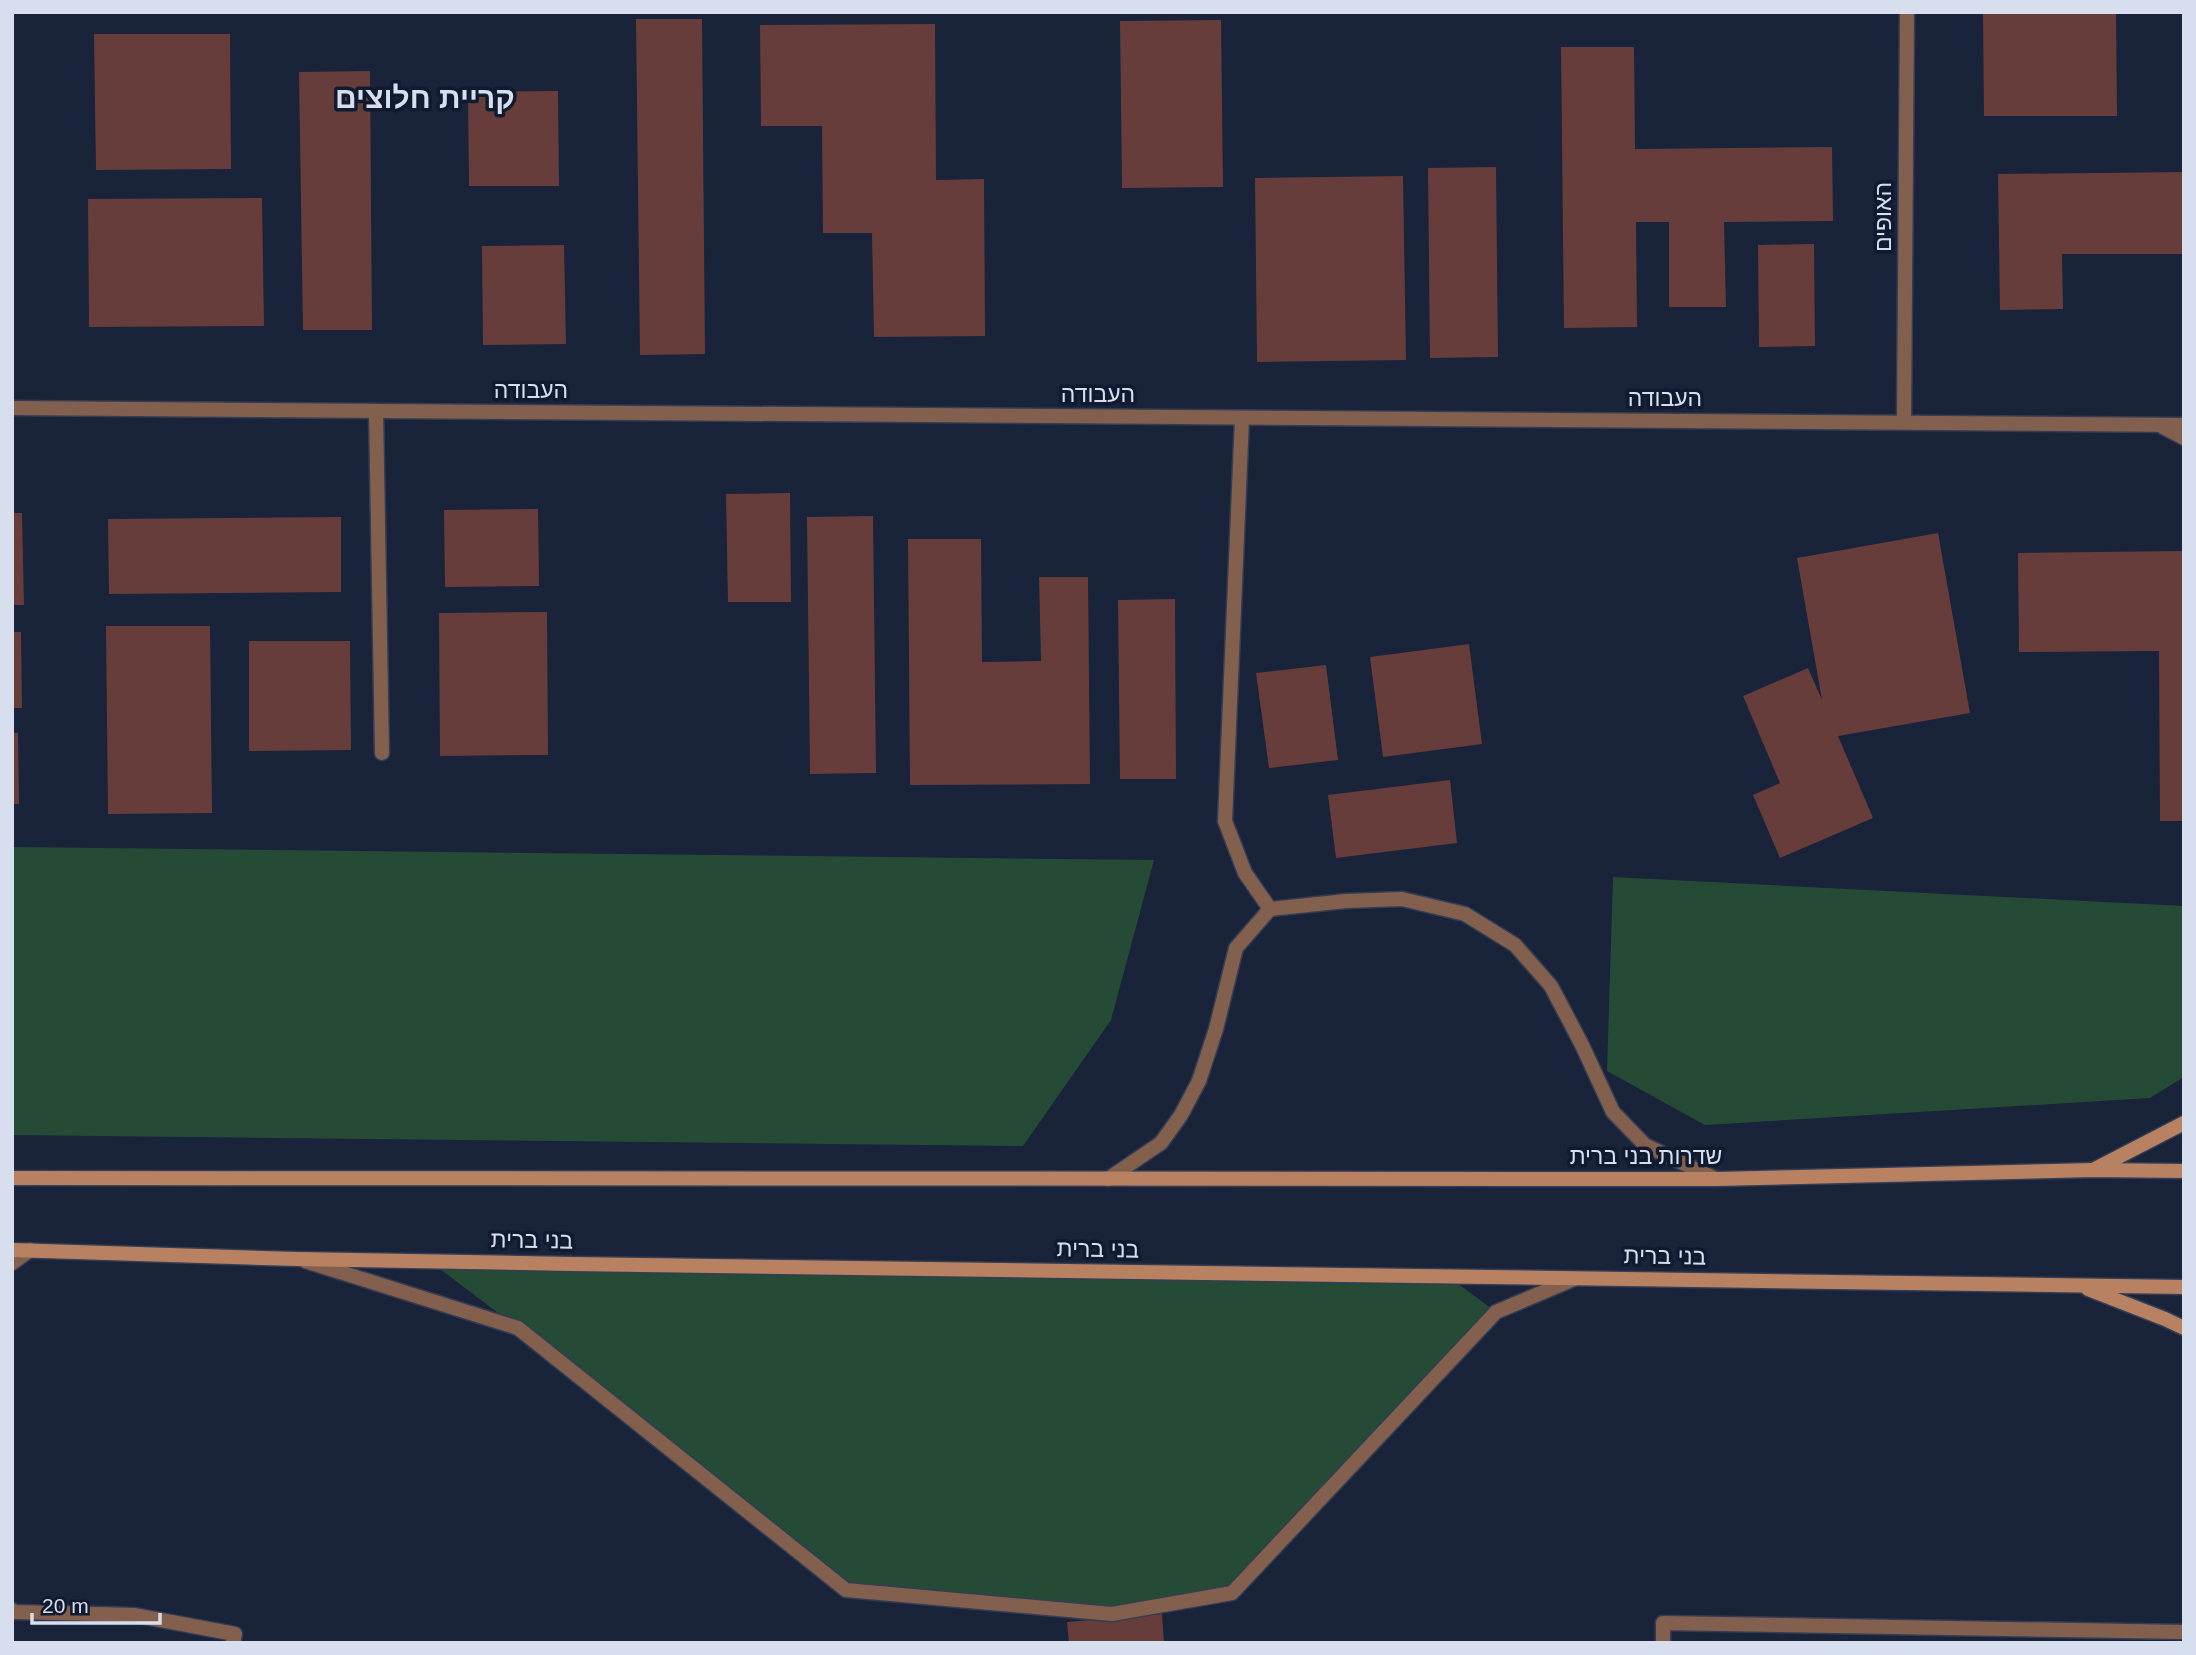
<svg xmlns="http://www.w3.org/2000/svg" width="2196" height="1655" viewBox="0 0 2196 1655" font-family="Helvetica,Heebo,sans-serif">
<rect width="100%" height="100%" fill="#19233a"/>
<g fill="#254b36">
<polygon points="12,847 1154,860 1111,1020 1023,1146 12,1135"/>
<polygon points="1613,877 2184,906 2184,1077 2150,1098 1705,1125 1607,1071"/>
<polygon points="428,1260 1449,1277 1496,1312 1232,1593 1112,1614 846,1590 518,1328"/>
</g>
<g fill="#663d3b">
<polygon points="1983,12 2116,12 2117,116 1984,116"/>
<polygon points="636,19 702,19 705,354 640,355"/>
<polygon points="1221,20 1223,187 1122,188 1120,21"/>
<polygon points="935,24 936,180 984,179 985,336 874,337 872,233 823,233 822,126 761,126 760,25"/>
<polygon points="94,34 230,34 231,169 96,170"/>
<polygon points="1561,47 1634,47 1635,149 1832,147 1833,221 1724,222 1726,307 1669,307 1669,222 1636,222 1637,327 1564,328"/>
<polygon points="370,71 372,330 303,330 299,72"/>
<polygon points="558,91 559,186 469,186 468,92"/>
<polygon points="1496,167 1498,357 1430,358 1428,168"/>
<polygon points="2184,172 2184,254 2062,254 2063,309 2000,310 1998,174"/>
<polygon points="1403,176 1406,360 1257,362 1255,178"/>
<polygon points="262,198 264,326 89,327 88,199"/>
<polygon points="1814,244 1815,346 1759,347 1758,245"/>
<polygon points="564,245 566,344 483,345 482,246"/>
<polygon points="790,493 791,602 728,602 726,494"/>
<polygon points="538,509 539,586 445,587 444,510"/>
<polygon points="12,513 22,513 24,605 12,605"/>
<polygon points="873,516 876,773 810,774 807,517"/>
<polygon points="341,517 341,592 109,594 108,519"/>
<polygon points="1938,533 1970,713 1838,736 1873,818 1780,858 1753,795 1780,783 1743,696 1808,668 1822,700 1797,558"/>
<polygon points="908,539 981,539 982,662 1041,661 1039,577 1088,577 1090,784 910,785"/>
<polygon points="2184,551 2184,821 2160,821 2159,651 2019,652 2018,553"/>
<polygon points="1175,599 1176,779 1120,779 1118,600"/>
<polygon points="547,612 548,755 440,756 439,613"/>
<polygon points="106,626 210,626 212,813 108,814"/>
<polygon points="12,632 21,632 22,708 12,708"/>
<polygon points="249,641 350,641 351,750 249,751"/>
<polygon points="1469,644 1482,744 1383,757 1370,657"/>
<polygon points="1326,665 1338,760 1269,768 1256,673"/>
<polygon points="12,733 18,733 19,804 12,804"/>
<polygon points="1450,780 1457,843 1336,858 1328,795"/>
<polygon points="1162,1614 1164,1643 1069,1643 1067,1622"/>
</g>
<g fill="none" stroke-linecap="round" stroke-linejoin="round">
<g stroke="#343d53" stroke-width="17">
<g id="service">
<polyline points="376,411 382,753"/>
<polyline points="1242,418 1225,821 1245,873 1270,909"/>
<polyline points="1108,1179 1161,1143 1181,1115 1199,1081 1216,1029 1236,948 1270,909 1346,901 1402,899 1465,914 1515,945 1551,986 1582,1045 1613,1112 1645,1145 1716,1179"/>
<polyline points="305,1261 518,1328 846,1590 1112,1614 1232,1593 1496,1312 1574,1279"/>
<polyline points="12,1263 30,1250"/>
<polyline points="12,1610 15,1612 134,1615 235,1634 233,1643"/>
<polyline points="1663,1643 1663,1623 2184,1632"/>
</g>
</g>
<g stroke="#343d53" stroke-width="17">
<polyline id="minor" points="1904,422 1907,12"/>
</g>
<g stroke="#343d53" stroke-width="17">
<g id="tertiary">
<polyline points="12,408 2184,425"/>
<polyline points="2163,427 2184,438"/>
</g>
</g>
<g stroke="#343d53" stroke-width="17">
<g id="secondary">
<polyline points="2095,1169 2184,1123"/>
<polyline points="12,1178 1716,1179 2093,1170 2184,1171"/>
<polyline points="12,1250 297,1259 572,1264 2184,1287"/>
<polyline points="2088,1289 2165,1319 2184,1328"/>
</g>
</g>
<use href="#service" stroke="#82604d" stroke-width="14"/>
<use href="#minor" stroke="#82604d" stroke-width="14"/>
<use href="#tertiary" stroke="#82604d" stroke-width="14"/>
<use href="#secondary" stroke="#b88262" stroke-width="14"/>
</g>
<g text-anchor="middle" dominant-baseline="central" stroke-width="7" stroke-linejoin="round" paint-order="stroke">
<g font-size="23" fill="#d7dfee" stroke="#101a30">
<text transform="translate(1883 217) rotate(-90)">האופים</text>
<text x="531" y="390">העבודה</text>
<text x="1098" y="394">העבודה</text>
<text x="1665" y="398">העבודה</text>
<text x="1646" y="1156">שדרות בני ברית</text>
<text transform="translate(532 1240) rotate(1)">בני ברית</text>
<text transform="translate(1098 1249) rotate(1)">בני ברית</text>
<text transform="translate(1665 1256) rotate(1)">בני ברית</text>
</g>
<g font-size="30" font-weight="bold" fill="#d7dfee" stroke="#101a30">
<text x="425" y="97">קריית חלוצים</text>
</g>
</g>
<rect width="2196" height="1655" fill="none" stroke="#d7dfee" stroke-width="28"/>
<path d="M32 1613v10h128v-10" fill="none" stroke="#d7dfee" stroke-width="3.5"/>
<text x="42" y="1613" font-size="21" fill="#d7dfee" stroke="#101a30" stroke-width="5" paint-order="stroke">20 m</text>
</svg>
